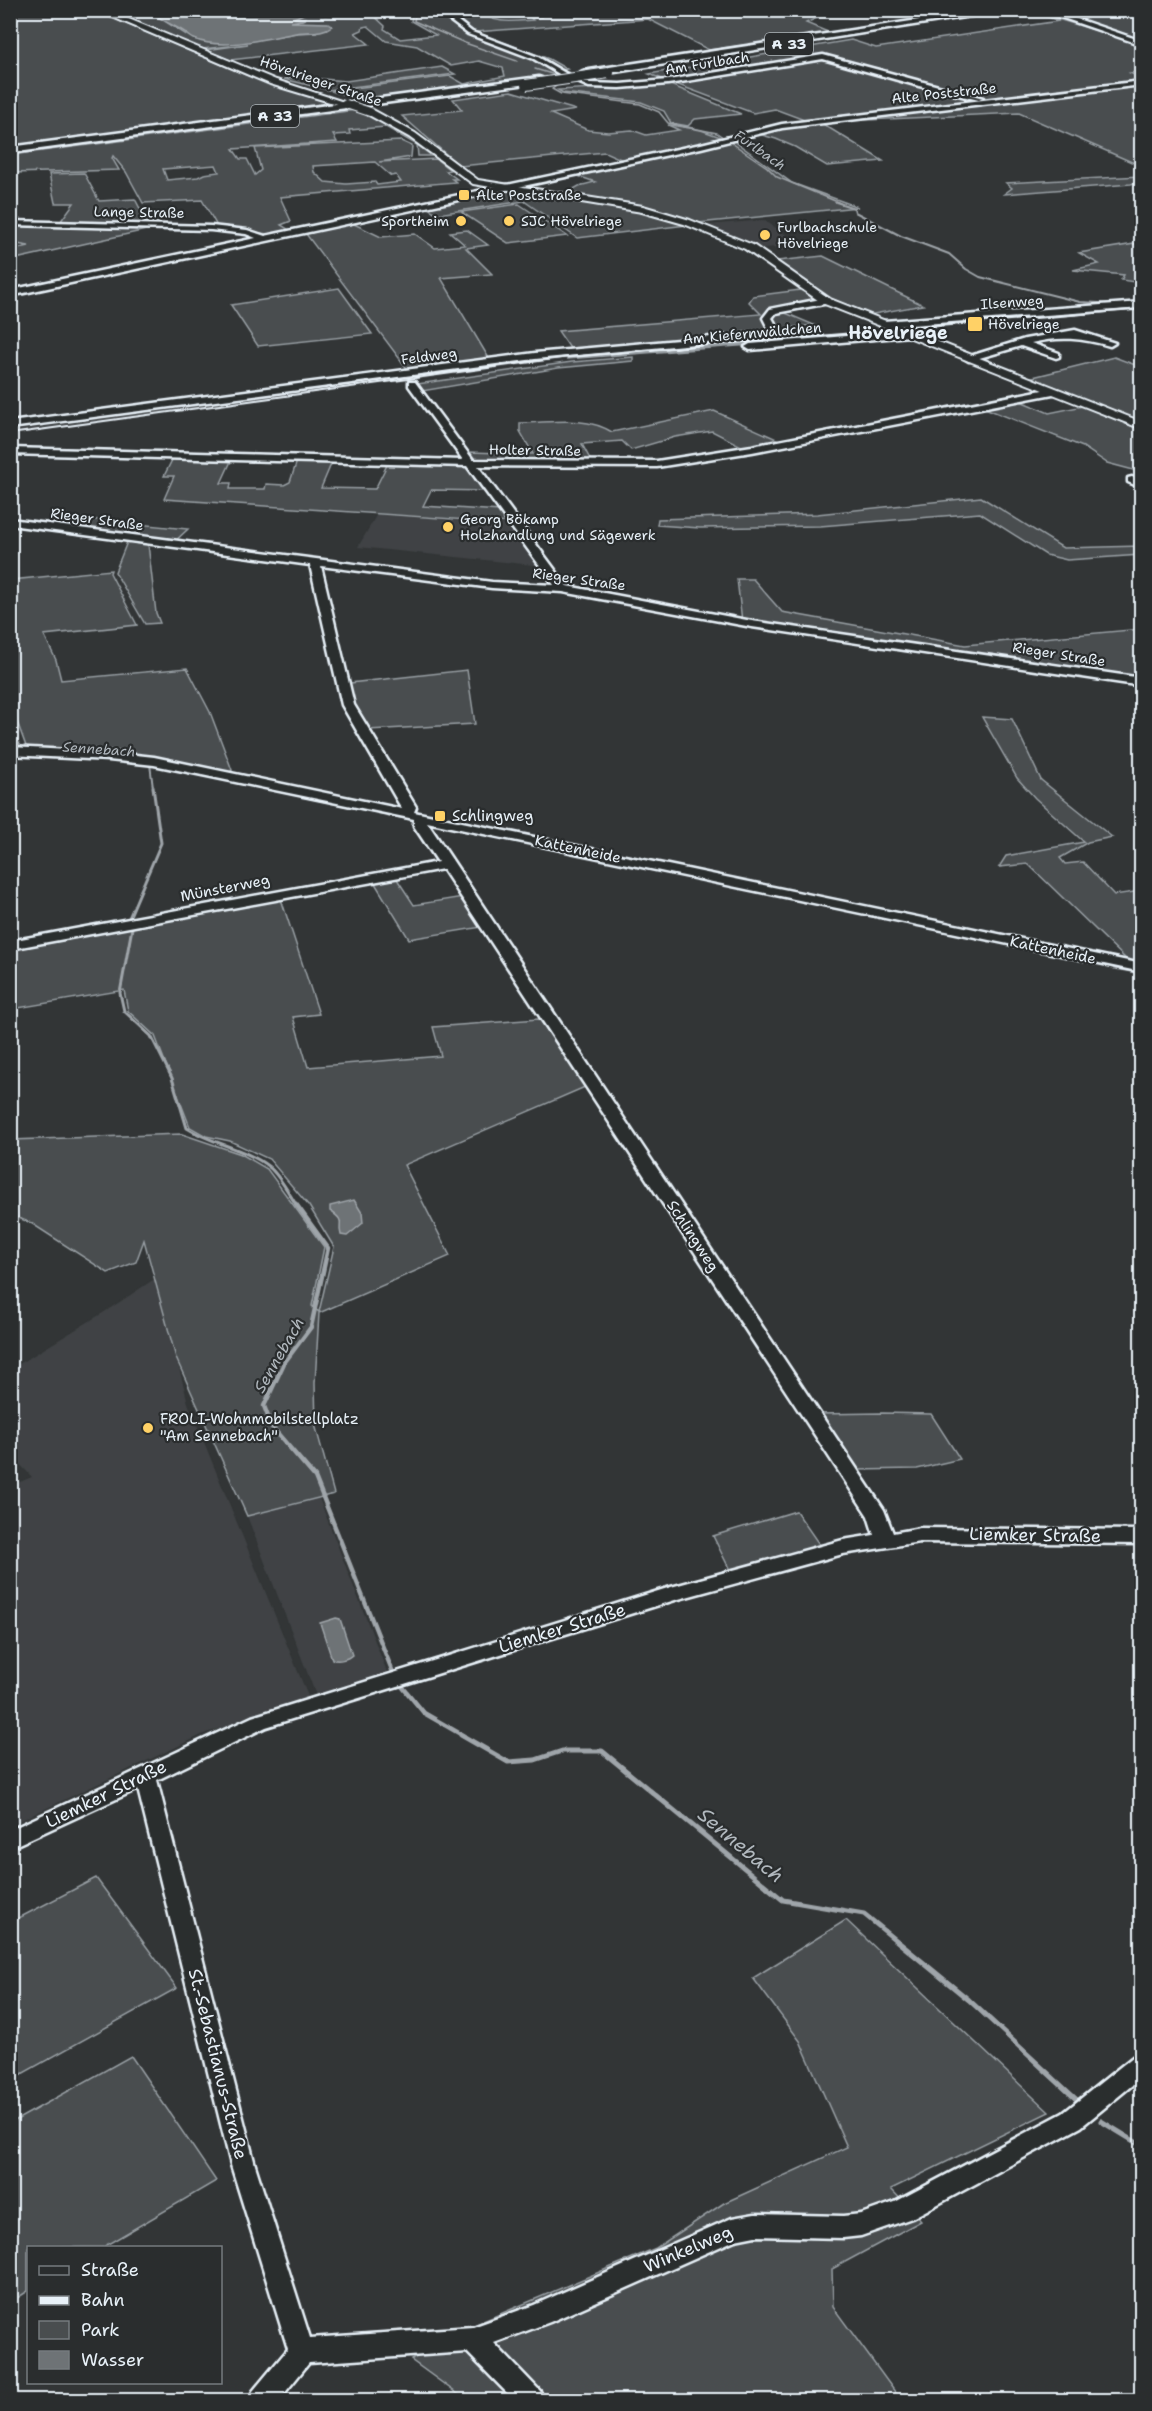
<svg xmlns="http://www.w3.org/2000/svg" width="1152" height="2411" viewBox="0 0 1152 2411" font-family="'Shantell Sans',sans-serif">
<rect width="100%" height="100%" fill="#323536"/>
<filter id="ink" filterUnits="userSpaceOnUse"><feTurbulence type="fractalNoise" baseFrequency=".0167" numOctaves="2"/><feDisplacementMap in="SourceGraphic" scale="12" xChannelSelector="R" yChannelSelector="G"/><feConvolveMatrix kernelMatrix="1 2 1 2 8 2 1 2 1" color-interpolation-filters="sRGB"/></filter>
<g filter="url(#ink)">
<g fill="#3f4244">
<polygon points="764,220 806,248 780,251 775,247 757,249 707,225"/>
<polygon points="1141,307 1141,310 905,330 899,327"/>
<polygon points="887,329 894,331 566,359 11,435 10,432 574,354"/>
<polygon points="377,514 511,523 543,566 358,547"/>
<polygon points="156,1278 188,1403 310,1701 206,1733 11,1825 10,1486 32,1477 11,1455 11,1369 106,1311"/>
<polygon points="319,1498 389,1677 317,1698 247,1516"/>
</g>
<g fill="#494d4f" stroke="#989fa4" stroke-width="1.5" fill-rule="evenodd">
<path d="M 311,10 L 319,11 L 325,15 L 350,11 L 411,11 L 410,13 L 371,13 L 385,26 L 384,29 L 400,39 L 436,35 L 411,21 L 413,10 L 444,11 L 446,13 L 480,11 C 493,25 515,21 533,20 L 531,18 L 542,17 L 539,13 L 587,11 L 807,11 L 821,16 L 806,23 L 830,33 L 709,50 L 648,19 L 475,32 L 549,59 L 567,69 L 553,71 L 561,75 L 367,101 L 331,91 L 450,76 L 464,84 L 505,76 L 503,68 L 479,61 L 451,66 L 417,46 L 386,41 L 368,26 L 363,27 L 362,30 L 355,33 L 369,44 L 230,60 L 206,50 L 248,44 L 202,49 L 109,11 L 162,11 L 155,15 L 193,39 L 214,43 L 236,43 L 297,33 L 317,32 L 291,21 L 302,20 L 305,18 L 293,18 Z"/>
<polygon points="10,11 96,11 246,75 341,105 11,147"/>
<polygon points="1031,11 1141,44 1141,71 1130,73 1141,78 1141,82 807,121 775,109 753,113 649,74 851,40 876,48 1059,21"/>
<polygon points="1046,11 1141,11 1141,42"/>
<polygon points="442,67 455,74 328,90 284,79 300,77 346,81"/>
<polygon points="668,84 741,114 695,119 688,126 671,123 664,111 641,102 563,93 558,90"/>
<polygon points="1141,84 1141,166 1019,113 844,121 821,123 883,161 827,166 795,147 776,139 762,135 734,141 792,183 858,207 698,223 657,210 563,195 579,186 595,182 575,175 719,144 783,126"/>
<polygon points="511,91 576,110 551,114 588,130 608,132 632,130 646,135 679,130 668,125 671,125 701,130 726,139 625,161 605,152 460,166 402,116 462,110 453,99"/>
<path d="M 356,110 L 387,123 L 432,156 L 418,156 L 417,145 L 386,127 L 349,130 L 350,134 L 333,135 L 337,142 L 233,149 L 240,159 L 247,159 L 255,175 L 261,170 L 255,148 L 401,141 L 412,146 L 411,157 L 379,162 L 436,159 L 450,170 L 446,171 L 457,179 L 452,179 L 456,182 L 280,197 L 291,221 L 281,225 L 291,231 L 267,234 L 217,226 L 202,200 L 143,203 L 126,172 L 113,156 L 112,158 L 119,170 L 12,173 L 15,185 L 11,185 L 11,155 ZM 375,162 L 391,176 L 396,175 L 401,182 L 377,185 L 375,182 L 346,184 L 325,182 L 314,172 L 313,166 ZM 216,165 L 219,172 L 204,174 L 198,177 L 167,180 L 163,169 Z"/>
<polygon points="84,173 99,201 135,199 148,224 60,222 74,203 55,203 49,174"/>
<polygon points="1141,176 1141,181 1131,184 1004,194 1012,188 1006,183"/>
<path d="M 503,190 C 565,199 629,204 687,225 L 577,238 L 524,201 L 438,214 L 426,207 Z"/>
<polygon points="519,204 567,236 508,243 461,212"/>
<polygon points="352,223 381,237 415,234 435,248 465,245 450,232 467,230 488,245 466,248 492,274 441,278 490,360 408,370 306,234"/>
<polygon points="11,225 155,228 11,260 11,250 29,246 11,243"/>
<polygon points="1141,243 1141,283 1121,280 1124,275 1073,270 1099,264 1079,253"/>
<polygon points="823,256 923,305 868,315 822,294 777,261"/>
<polygon points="339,288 372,334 258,346 231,305"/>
<polygon points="800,290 825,303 783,312 814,325 787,328 792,335 574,354 558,331 761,314 749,302 753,296"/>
<polygon points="815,338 817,340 566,359"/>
<polygon points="633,357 633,361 558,368 422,391 417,384 572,362"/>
<polygon points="1114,357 1141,367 1141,422 1029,378"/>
<polygon points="1018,400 1049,413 1083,406 1141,430 1141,472 1107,463 1083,447 982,407"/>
<path d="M 714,411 L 781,441 L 747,449 L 712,431 L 675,437 L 631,450 L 622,441 L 582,444 L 592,463 L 477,462 L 470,452 L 533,454 L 520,431 L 520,423 C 550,423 585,415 612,432 Z"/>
<polygon points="173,458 232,459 221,483 231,483 230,489 265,489 266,484 284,485 290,482 297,461 332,462 321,488 375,489 388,463 466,465 489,491 431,490 423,506 501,511 511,523 164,499 174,476 164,476"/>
<polygon points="981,497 1063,548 1141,546 1141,555 1067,560 1046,555 980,513 820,526 700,528 657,525 658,519 817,514"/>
<polygon points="77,518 188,529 173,543 66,529"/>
<polygon points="130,541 148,544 156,613 160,623 145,624 115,572 127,542"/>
<polygon points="111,570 110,573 137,625 44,635 56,660 61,680 187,668 210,712 232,770 229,773 130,754 27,749 11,705 11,580"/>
<polygon points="737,579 753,579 782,612 965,645 1141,629 1141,679 742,621"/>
<polygon points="467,670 475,724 368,730 354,705 350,683"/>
<polygon points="982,717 1012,719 1041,780 1112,837 1088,842 1060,858 1065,864 1083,862 1114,895 1141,891 1141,963 1127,960 1028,864 999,867 1006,856 1084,842 1035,798 1017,778"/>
<polygon points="395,876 414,905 463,897 482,927 409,939 373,880"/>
<polygon points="281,899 319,1014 293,1017 308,1067 441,1056 433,1027 539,1019 585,1082 585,1087 404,1165 450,1256 319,1313 315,1383 316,1428 334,1494 247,1516 176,1358 144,1240 136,1262 108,1273 31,1223 11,1215 11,1140 182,1134 241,1154 267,1169 324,1247 312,1306 319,1312 334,1247 309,1206 269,1159 230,1141 206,1136 190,1127 155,1036 128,1011 124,990 18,1008 11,990 11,947"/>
<polygon points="883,1413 931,1414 960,1459 917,1469 855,1470 818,1414"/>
<polygon points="796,1511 821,1547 731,1572 713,1536"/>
<polygon points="96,1878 177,1988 11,2080 11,1922"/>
<polygon points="846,1920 1049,2112 891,2189 921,2221 832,2269 833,2307 901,2400 466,2400 411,2360 474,2325 656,2248 724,2203 847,2147 800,2041 753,1978"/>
<polygon points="131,2056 216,2181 103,2247 28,2248 28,2291 11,2302 11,2123"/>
</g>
<g fill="#6e7376" stroke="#9fa5aa" stroke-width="1.5">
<path d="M 162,11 L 311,11 L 294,18 L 306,19 L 291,22 L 328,23 L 332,26 C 322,34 308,31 296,33 C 268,38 222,51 194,39 C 190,38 187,33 183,31 C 173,25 164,22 155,14 Z"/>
<path d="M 354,1200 L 362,1213 L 363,1223 L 347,1236 L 341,1235 C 337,1222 347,1222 330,1211 L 330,1206 Z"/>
<path d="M 336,1618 L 340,1619 L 352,1655 C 348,1659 338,1662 332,1659 L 320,1623 Z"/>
</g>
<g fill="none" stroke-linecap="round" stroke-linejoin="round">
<g stroke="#9fa5aa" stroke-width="1.5">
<polyline points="416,10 414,21 465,43 517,61"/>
<polyline points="535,69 562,77"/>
<polyline points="561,83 552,89 561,94 640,104 659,112 668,123 717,133 767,167 777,177 840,203"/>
</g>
<g stroke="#9fa5aa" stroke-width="2">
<polyline points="836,202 854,208 855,212 901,236 949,254 966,269 980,277 1080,302 1118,304"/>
<polyline points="10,730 22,748"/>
<polyline points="147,764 150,764 153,788"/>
<polyline points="150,764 266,788"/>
</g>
<g stroke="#9fa5aa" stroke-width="3">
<polyline points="259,787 410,819"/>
<polyline points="428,822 462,829"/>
<polyline points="129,918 161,843 153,787"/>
<path d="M 132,928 L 120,993 L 124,1011 L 151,1036 L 172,1078 L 187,1128 C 212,1144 245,1148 269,1167 C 280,1176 289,1194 297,1206"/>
<polyline points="1114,968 1142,973"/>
</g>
<g stroke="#9fa5aa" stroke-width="4.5">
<polyline points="296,1204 328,1248 311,1327 284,1363 264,1406 272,1427 315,1477 394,1675"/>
<polyline points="401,1685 424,1713 464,1736"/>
</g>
<g stroke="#9fa5aa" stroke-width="5">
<polyline points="461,1735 508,1762 535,1760 562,1751 602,1751 783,1900 864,1914 969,2000 1077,2100"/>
<polyline points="1101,2121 1142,2146"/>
</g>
<g stroke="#e8f1f8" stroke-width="5">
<g id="minor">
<polygon points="436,10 444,10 472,32 538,57 565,73 590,83 620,84 668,80 823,55 983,98 979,100 919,86 823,59 668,84 620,88 589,87 561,75 534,59 468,34"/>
<polygon points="1040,10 1051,10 1142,41 1142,45"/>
<polygon points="1142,81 1142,85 782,128 701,148 10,296 10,290 256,238 246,234 211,230 10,225 10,221 211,226 247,230 265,236 701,144 782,124"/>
<polygon points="826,298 829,299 829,303 776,313 772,318 779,330 770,337 535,359 10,428 10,422 535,353 767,332 769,330 763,318 770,309"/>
<polygon points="1142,302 1142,308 884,327 879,324 884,321"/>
<path d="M 1075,330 L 1115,343 L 1110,346 C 1082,338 1060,336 1031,343 L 1059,353 L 1059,357 L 1056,358 L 1021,346 L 969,361 L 964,358 L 1025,339 Z"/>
<polygon points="907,331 910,332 910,336 750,350 745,347 750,344"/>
<polygon points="409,382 415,382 473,460 657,461 752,446 1053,388 1058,391 1053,394 752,452 657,467 478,466 567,586 752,621 1142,678 1142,686 752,627 563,592 492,588 321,566 354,705 416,807 414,812 1142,964 1142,972 427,822 884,1510 893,1533 920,1528 1142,1530 1142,1544 920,1542 843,1554 675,1600 266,1727 157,1780 255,2165 310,2338 473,2327 534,2305 732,2218 755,2214 843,2216 861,2214 895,2202 1063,2113 1134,2056 1142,2053 1142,2077 1081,2127 912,2218 861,2236 843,2238 755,2236 735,2240 550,2322 494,2343 540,2391 544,2400 514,2400 467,2352 309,2363 279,2400 249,2400 253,2391 288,2349 231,2165 138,1789 10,1848 10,1830 252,1717 671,1587 843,1540 874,1535 868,1516 443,869 10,949 10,941 438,862 414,826 414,819 154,765 109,760 10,755 10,747 109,752 154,757 402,809 342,705 310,565 10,525 10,519 492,582 554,585 467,466 10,454 10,448 463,460 409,386"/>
<polygon points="1132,477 1142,481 1142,488 1128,482 1128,478"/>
</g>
</g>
<g stroke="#e8f1f8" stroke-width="4">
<g id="major">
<polygon points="96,10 107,10 276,80 350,104 343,106 270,84"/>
<polygon points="367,110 373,110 415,133 478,180 643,206 690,220 753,245 830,299 1142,422 1142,429 822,303 745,249 684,224 642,212 473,184 409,137 367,114"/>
</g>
</g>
<g stroke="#e8f1f8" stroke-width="5">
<g id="highway">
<polygon points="984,10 1009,10 583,77 578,74 583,71"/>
<polygon points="539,77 542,78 542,82 10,153 10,147"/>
</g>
</g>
<use href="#minor" fill="#2a2d2e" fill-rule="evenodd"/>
<use href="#major" fill="#2a2d2e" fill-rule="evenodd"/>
<use href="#highway" fill="#2a2d2e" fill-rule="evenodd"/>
<polyline stroke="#e8f1f8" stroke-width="2" points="10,434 568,357 1142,309"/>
<g stroke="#e8f1f8" stroke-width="10" stroke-linecap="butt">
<polyline id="major-bridge" points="346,104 370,112"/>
</g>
<g stroke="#e8f1f8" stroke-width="12" stroke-linecap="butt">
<polyline id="highway-bridge" points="526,85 609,73"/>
</g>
<use href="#major-bridge" stroke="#2a2d2e" stroke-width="8"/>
<use href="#highway-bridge" stroke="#2a2d2e" stroke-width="10"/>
</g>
</g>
<g fill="#ffd166" stroke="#2a2d2e" stroke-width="2">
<rect x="458" y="189" width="12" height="12" rx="3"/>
<circle cx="461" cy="221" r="6"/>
<circle cx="509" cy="221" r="6"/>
<circle cx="765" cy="235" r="6"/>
<rect x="967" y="316" width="16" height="16" rx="3"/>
<circle cx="448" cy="527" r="6"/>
<rect x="434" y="810" width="12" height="12" rx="3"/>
<circle cx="148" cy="1428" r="6"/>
</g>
<g text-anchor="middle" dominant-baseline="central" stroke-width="4.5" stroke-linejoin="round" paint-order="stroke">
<g fill="#2a2d2e" stroke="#afb6bb" stroke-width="1.5">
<rect x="765" y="33" width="48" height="22" rx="4.5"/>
<rect x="251" y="105" width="48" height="22" rx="4.5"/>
</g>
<g font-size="14" font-weight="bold" fill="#e8f1f8">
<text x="789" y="44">A 33</text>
<text x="275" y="116">A 33</text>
</g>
<g font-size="14" fill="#e8f1f8" stroke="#2a2d2e">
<text transform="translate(707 63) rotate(-9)">Am Furlbach</text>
<text transform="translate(321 81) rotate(19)">Hövelrieger Straße</text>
<text transform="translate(944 93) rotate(-6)">Alte Poststraße</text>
<text transform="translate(139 212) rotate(1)">Lange Straße</text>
<text transform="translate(1012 302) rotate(-4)">Ilsenweg</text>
<text transform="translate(752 333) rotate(-5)">Am Kiefernwäldchen</text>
<text transform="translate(429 356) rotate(-7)">Feldweg</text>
<text transform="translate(535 450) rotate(1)">Holter Straße</text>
<text transform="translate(97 519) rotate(8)">Rieger Straße</text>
<text transform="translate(579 579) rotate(8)">Rieger Straße</text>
<text transform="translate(1059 654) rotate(9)">Rieger Straße</text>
</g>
<g font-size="14" font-style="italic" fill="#b1b8be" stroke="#2a2d2e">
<text transform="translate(760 150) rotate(35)">Furlbach</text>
<text transform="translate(99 749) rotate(4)">Sennebach</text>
</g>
<g font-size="14" fill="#e8f1f8" stroke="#2a2d2e" text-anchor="start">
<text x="476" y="195">Alte Poststraße</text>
<text x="449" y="221" text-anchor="end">Sportheim</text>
<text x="521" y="221">SJC Hövelriege</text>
<text x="777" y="227">Furlbachschule<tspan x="777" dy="16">Hövelriege</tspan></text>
<text x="988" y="324">Hövelriege</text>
<text x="460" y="519">Georg Bökamp<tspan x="460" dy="16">Holzhandlung und Sägewerk</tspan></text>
</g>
<g font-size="15" fill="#e8f1f8" stroke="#2a2d2e" text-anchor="start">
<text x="452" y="816">Schlingweg</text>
<text x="160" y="1419">FROLI-Wohnmobilstellplatz<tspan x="160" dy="17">"Am Sennebach"</tspan></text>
</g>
<g font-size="15" fill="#e8f1f8" stroke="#2a2d2e">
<text transform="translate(578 849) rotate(12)">Kattenheide</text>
<text transform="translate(225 888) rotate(-11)">Münsterweg</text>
<text transform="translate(1053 950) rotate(12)">Kattenheide</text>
<text transform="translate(693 1236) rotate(57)">Schlingweg</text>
</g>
<g font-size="16" font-style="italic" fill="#b1b8be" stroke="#2a2d2e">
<text transform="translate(279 1355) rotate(-60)">Sennebach</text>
</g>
<g font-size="18" font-weight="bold" fill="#e8f1f8" stroke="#2a2d2e">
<text x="898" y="333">Hövelriege</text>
</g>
<g font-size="18" fill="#e8f1f8" stroke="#2a2d2e">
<text transform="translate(1035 1535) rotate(1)">Liemker Straße</text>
<text transform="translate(562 1628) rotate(-17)">Liemker Straße</text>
<text transform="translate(106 1794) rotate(-26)">Liemker Straße</text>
<text transform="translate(218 2064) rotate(76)">St.-Sebastianus-Straße</text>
<text transform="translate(688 2249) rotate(-23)">Winkelweg</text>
</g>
<g font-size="20" font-style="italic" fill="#b1b8be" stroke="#2a2d2e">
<text transform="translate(741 1845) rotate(40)">Sennebach</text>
</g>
</g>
<rect width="1152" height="2411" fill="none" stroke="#2a2d2e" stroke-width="36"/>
<rect x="18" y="18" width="1116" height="2375" fill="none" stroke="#e8f1f8" stroke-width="2" filter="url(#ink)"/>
<rect x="27" y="2246" width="195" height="138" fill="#2a2d2e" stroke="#767b7f" stroke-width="1.5"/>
<rect x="39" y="2266" width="30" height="9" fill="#2a2d2e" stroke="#767b7f" stroke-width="1.5"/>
<text x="81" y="2276" font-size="18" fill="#e8f1f8">Straße</text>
<rect x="39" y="2296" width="30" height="9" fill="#e8f1f8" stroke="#767b7f" stroke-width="1.5"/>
<text x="81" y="2306" font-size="18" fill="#e8f1f8">Bahn</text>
<rect x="39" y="2321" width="30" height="18" fill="#494d4f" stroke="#767b7f" stroke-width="1.5"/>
<text x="81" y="2336" font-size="18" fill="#e8f1f8">Park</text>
<rect x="39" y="2351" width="30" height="18" fill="#6e7376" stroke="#767b7f" stroke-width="1.5"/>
<text x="81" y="2366" font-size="18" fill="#e8f1f8">Wasser</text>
</svg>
